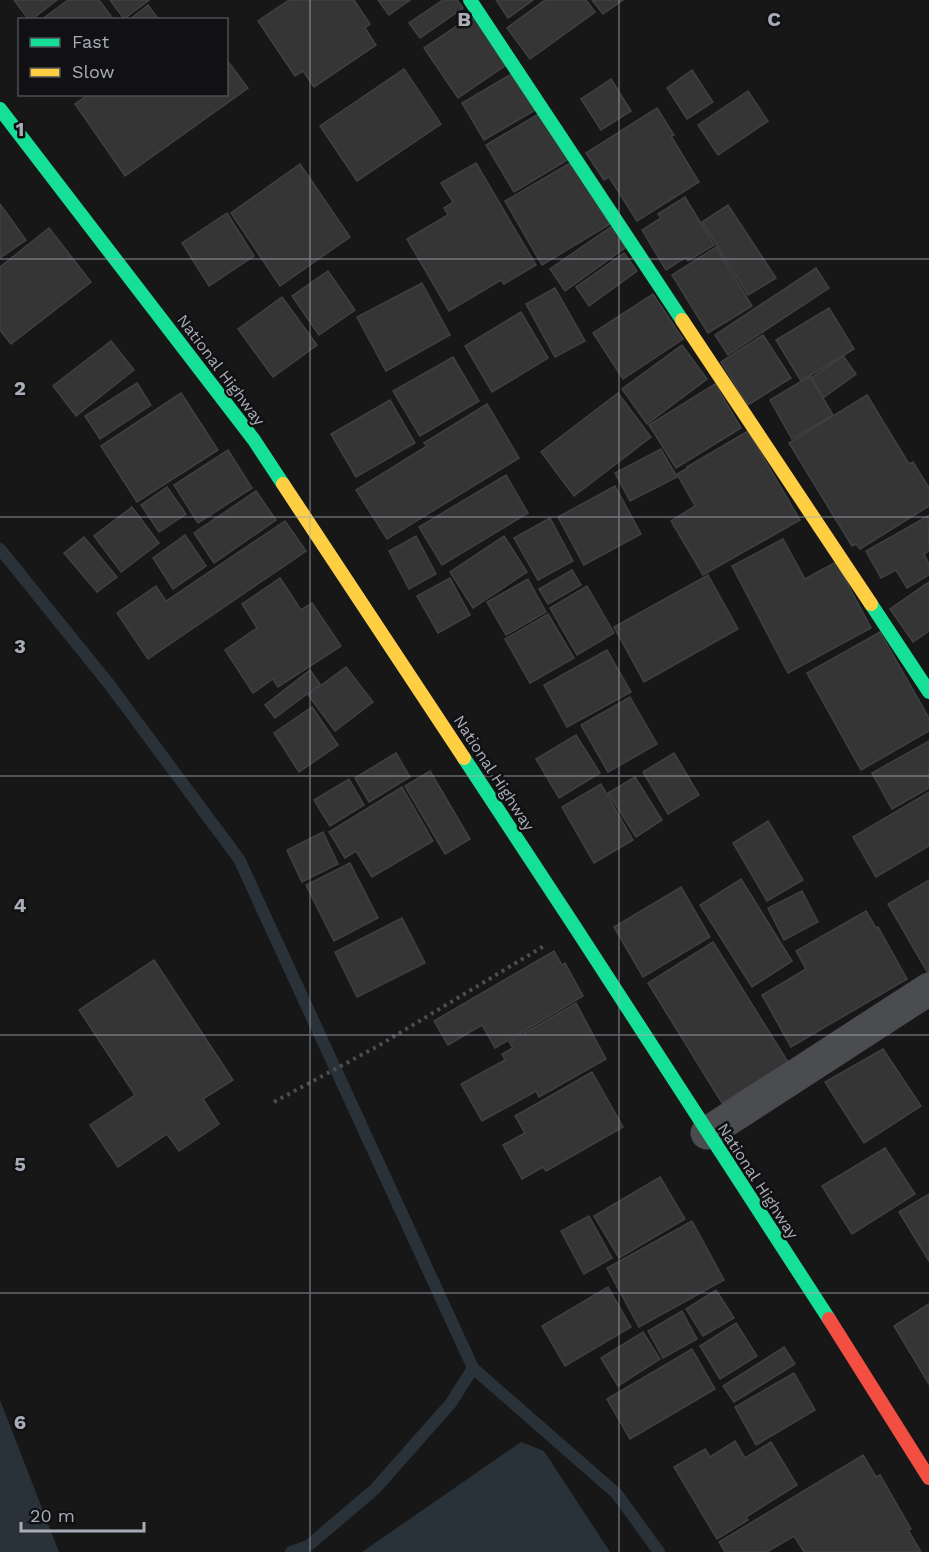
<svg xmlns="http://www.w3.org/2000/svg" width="929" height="1552" viewBox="0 0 929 1552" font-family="'Work Sans',sans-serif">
<rect width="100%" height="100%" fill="#171717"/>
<g fill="#2a3239">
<polygon points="0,1400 59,1552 0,1552"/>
<polygon points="521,1442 544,1451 610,1552 362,1552"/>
</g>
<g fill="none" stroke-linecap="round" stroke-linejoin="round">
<g stroke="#2a3239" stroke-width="12">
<polyline points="0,549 109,684 239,859 473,1368 617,1494 659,1552"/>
<polyline points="291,1552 308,1546 375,1489 451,1403 473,1368"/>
</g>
</g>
<g fill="#353536" stroke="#3f4043" stroke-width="1.5">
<polygon points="14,0 57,0 31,20 29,20"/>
<polygon points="68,0 99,0 114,20 41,20"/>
<polygon points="110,0 149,0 124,19"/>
<polygon points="289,0 354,0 370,24 365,28 376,45 314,87 303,71 295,76 258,21"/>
<polygon points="378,0 410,0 389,15"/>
<polygon points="443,0 457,0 463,8 420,38 409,23"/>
<polygon points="496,0 533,0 508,18"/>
<polygon points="545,0 586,0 595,12 530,59 507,28"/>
<polygon points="592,0 623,0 603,14"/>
<polygon points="148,5 159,20 129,20"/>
<polygon points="473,15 506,65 458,98 424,48"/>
<polygon points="226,59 248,88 125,176 75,104 89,94 226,94"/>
<polygon points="404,69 441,124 357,181 320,126"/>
<polygon points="692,70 713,102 687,119 667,88"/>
<polygon points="515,72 537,109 484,140 462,103"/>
<polygon points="611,79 631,111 601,130 581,99"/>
<polygon points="748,91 768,121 718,155 698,125"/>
<polygon points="657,108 674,135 671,136 699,182 637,221 609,177 604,180 586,153"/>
<polygon points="542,112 569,159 514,192 486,145"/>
<polygon points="476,163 536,265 504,284 501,280 449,311 407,239 448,215 444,208 453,202 441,183"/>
<polygon points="570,163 610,224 542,265 505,201"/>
<polygon points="300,164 350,237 280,286 231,213"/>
<polygon points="685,197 714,245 688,261 686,257 666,270 642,230 661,218 658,214"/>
<polygon points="0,204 26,240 0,258"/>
<polygon points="728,205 776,278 748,295 702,222"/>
<polygon points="227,213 254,256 209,286 182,243"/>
<polygon points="615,224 629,245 565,291 550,269"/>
<polygon points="49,228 91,282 11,344 0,330 0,267"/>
<polygon points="716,247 752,306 708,333 672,275"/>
<polygon points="624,253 637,271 589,306 576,287"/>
<polygon points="816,268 829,288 728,355 715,335"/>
<polygon points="328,271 355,310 319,335 292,296"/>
<polygon points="422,283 450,335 386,371 357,317"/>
<polygon points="555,288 585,341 555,357 526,304"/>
<polygon points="653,294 683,339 623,379 593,333"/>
<polygon points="282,297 317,345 273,377 238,329"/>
<polygon points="829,308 854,349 801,381 776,340"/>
<polygon points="521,312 548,358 492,392 465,346"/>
<polygon points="763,335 791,378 748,405 721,362"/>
<polygon points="111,341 134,370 76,416 53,386"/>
<polygon points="682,345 707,379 647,424 622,389"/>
<polygon points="843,356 856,374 823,398 811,378"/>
<polygon points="453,357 479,401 420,436 393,391"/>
<polygon points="810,376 833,415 792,439 770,400"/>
<polygon points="137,383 151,405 100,439 85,416"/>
<polygon points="715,384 741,428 676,468 649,425"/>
<polygon points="181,393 218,450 137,502 101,446"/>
<polygon points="618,393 651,437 574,496 541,452"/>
<polygon points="867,395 909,464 913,462 929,488 929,506 860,549 856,544 852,546 789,443"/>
<polygon points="390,400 415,443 356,477 331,434"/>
<polygon points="487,404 519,458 387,539 356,490 427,446 424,443"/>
<polygon points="748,431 800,520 703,575 671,521 695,506 677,474 688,468 687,467"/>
<polygon points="661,449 677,477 630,501 615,473"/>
<polygon points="228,450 252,488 198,523 174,485"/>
<polygon points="506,475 528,513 442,565 419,527"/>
<polygon points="615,486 641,534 584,565 558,517"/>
<polygon points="167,487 186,514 159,532 141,505"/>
<polygon points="256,491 276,520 214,563 194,533"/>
<polygon points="132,507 159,543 121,572 94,536"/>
<polygon points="928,516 929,551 924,554 929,564 929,575 907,588 896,570 881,578 866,551"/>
<polygon points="550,518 573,561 538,580 514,538"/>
<polygon points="285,521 306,551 148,659 117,613 156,586 166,601"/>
<polygon points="185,535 206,566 173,589 153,558"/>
<polygon points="416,536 436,574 409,589 389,551"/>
<polygon points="504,536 527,572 473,608 450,572"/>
<polygon points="84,537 117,577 97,592 64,553"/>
<polygon points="783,539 805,579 836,562 871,628 788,673 732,566"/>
<polygon points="572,570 581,585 548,604 539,589"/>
<polygon points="708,575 738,629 644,682 614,627"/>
<polygon points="280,578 301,610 312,603 341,646 278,687 273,679 253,693 225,650 257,628 242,604"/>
<polygon points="450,578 470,615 438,633 417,596"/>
<polygon points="528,579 546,612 506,635 487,602"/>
<polygon points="929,582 929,631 913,642 890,609"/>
<polygon points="587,586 614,633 577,655 550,608"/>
<polygon points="548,614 574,658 530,683 505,639"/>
<polygon points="880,632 929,718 929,731 861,770 807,673"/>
<polygon points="607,650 631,692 567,727 544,685"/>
<polygon points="346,667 373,702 335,731 308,695"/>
<polygon points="310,670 320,684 275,718 265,705"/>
<polygon points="630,697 657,744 608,772 581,725"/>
<polygon points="312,707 338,745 299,772 274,733"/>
<polygon points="576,735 600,773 559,798 536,759"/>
<polygon points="929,741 929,788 892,809 872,773"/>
<polygon points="396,753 410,777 369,802 355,778"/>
<polygon points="674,753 699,795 668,814 643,772"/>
<polygon points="430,771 470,839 445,854 405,786"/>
<polygon points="635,777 662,820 636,837 608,793"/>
<polygon points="349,779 364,805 330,826 314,800"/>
<polygon points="601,784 633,840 594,863 562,807"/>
<polygon points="402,787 433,841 372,877 356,851 345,858 329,832"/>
<polygon points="929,792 929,846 876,877 853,837"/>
<polygon points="768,821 803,880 767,901 733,843"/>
<polygon points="323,832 338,864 302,882 287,850"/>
<polygon points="350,863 378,918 334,941 306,885"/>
<polygon points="741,879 792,961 752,987 700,905"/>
<polygon points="929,880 929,975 888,904"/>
<polygon points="681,887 710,937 643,977 614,927"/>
<polygon points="802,891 818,922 784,940 768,908"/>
<polygon points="866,911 876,928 878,927 907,979 791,1047 762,995 806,969 796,951"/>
<polygon points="402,918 425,963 357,997 335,952"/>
<polygon points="713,942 788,1062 722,1103 648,983"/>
<polygon points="554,951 562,965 565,963 583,996 495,1048 482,1025 448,1045 434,1021"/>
<polygon points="154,960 233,1080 203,1099 219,1124 179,1151 167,1134 118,1167 90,1125 135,1095 79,1010"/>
<polygon points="576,1003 606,1059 539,1097 536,1091 482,1121 461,1084 505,1060 502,1054 513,1048 509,1042"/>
<polygon points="883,1049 921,1106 864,1143 825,1082"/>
<polygon points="592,1072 623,1127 546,1171 543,1167 522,1179 503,1145 525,1133 515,1116"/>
<polygon points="885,1148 915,1194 852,1234 822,1186"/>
<polygon points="660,1177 685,1219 619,1258 594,1216"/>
<polygon points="929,1194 929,1261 899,1212"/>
<polygon points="589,1216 612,1258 584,1274 561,1231"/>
<polygon points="692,1221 724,1280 639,1327 607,1268"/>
<polygon points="608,1287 631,1327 565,1366 542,1326"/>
<polygon points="716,1290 734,1318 703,1336 686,1309"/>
<polygon points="929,1304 929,1384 894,1326"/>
<polygon points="682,1311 697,1339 663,1358 648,1331"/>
<polygon points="736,1323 757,1356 720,1379 700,1346"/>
<polygon points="643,1332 660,1359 618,1386 601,1358"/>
<polygon points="784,1347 795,1364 734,1402 723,1386"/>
<polygon points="692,1349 715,1389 630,1439 607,1399"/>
<polygon points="794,1373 815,1410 756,1445 735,1407"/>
<polygon points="735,1441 745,1458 771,1442 797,1485 746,1517 748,1520 717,1539 674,1467 705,1449 710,1457"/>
<polygon points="863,1455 876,1477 880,1475 911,1529 908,1530 921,1552 804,1552 794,1536 767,1552 725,1552 719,1542"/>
</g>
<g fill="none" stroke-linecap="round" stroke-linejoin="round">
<polyline stroke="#4d4e52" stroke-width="4" stroke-dasharray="3 4.5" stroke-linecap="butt" points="274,1102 378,1046 544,946"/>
<polyline stroke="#4b4c50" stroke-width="33" points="707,1133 929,989"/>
<g stroke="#16e098" stroke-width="14">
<polyline points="470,0 682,320"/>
<polyline points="0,109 254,440 283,484"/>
<polyline points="871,604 929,692"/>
<polyline points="464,758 575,927 829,1319"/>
</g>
<g stroke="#ffcf43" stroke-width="14">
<polyline points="682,320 871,604"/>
<polyline points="283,484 464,758"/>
</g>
<polyline stroke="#f24e42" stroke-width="14" points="829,1319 929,1478"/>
</g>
<path fill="none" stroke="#a8adb8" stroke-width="1.5" stroke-opacity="0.55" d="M 310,0 L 310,1552M 619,0 L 619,1552M 0,259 L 929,259M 0,517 L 929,517M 0,776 L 929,776M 0,1035 L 929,1035M 0,1293 L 929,1293"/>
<g text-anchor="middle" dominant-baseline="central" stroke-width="5" stroke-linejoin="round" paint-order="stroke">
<g font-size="16" fill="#a8adb8" stroke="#111113">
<text transform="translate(221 370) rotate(53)">National Highway</text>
<text transform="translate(494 773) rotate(57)">National Highway</text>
<text transform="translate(758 1181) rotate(57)">National Highway</text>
</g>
</g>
<g font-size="20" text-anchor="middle" font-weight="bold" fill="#a8adb8" stroke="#111113" stroke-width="5" stroke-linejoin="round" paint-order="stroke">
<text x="464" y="26">B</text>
<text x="774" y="26">C</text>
<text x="20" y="136">1</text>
<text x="20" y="395">2</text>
<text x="20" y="653">3</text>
<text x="20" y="912">4</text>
<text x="20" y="1171">5</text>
<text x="20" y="1429">6</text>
</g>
<rect x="18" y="18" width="210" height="78" fill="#111113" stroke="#4d4f55" stroke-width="1.5"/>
<rect x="30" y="38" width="30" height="9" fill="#16e098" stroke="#4d4f55" stroke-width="1.5"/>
<text x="72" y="48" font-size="18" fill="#a8adb8">Fast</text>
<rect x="30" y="68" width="30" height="9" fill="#ffcf43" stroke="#4d4f55" stroke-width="1.5"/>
<text x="72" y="78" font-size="18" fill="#a8adb8">Slow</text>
<path d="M21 1522v9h123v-9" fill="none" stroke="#a8adb8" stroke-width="3"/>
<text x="30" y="1522" font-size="18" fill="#a8adb8" stroke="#111113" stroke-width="4.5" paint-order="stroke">20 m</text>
</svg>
